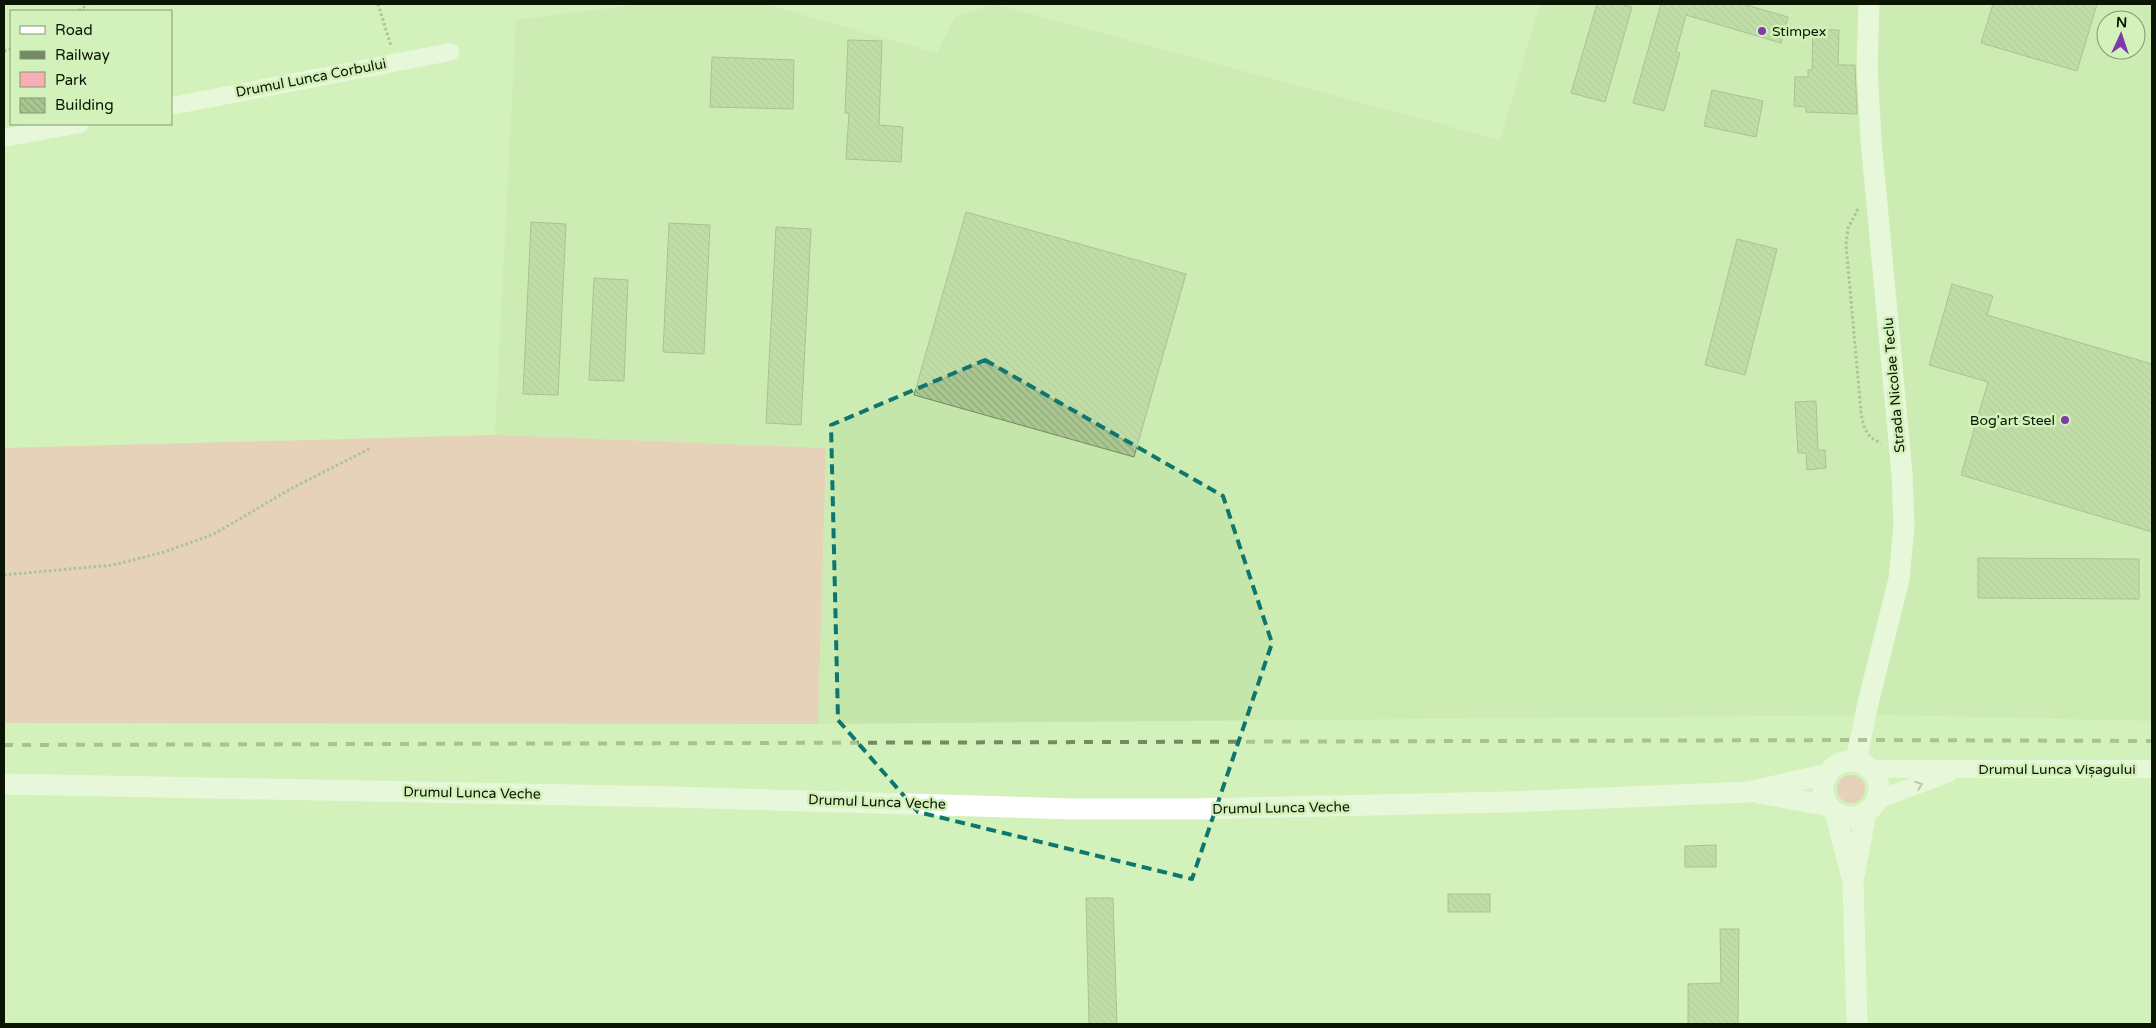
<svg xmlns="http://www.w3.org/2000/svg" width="2156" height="1028" viewBox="0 0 2156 1028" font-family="'Varela Round',sans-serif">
<defs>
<pattern id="building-back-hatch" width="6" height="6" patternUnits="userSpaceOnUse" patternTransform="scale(1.25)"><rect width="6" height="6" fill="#aac691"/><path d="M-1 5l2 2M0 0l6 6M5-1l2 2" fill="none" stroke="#91a97b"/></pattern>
</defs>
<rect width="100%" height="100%" fill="#d3f1ba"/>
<path fill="#c5e6aa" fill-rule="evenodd" d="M 642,4 L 765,4 L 937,53 L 955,17 L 994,4 L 1500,140 L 1540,4 L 2152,4 L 2152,721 L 1890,715 L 818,724 L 826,448 L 495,435 L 516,20 ZM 2106,20 L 2136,20 L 2136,50 L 2106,50 Z"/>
<g fill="#fbadb7">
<polygon points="495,435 826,448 818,724 4,723 4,448"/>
<circle cx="1851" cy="789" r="14"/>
</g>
<g fill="url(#building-back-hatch)" stroke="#728c5a">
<polygon points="1597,4 1620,4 1632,7 1605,102 1571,93"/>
<polygon points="1661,4 1743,4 1788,17 1781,43 1686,15 1676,52 1680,53 1664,111 1633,103"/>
<polygon points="1993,4 2097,4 2077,71 1981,43"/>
<polygon points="1813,29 1839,30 1838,65 1855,65 1857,114 1806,112 1806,107 1794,106 1795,77 1808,77 1808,70 1812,70"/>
<polygon points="848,40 882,41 879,125 903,127 901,162 846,159 849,113 845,113"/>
<polygon points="712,57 794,60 793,109 710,107"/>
<polygon points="1712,90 1763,101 1756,137 1704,126"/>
<polygon points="966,212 1186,274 1134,457 914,395"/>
<polygon points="531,222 566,224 558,395 523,394"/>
<polygon points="669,223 710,225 704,354 663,352"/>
<polygon points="776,227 811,229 801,425 766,423"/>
<polygon points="1737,239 1777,249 1745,375 1705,365"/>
<polygon points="594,278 628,280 624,381 589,380"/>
<polygon points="1952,284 1993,296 1987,315 2152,364 2152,532 1961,475 1988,382 1929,365"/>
<polygon points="1816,401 1818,450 1825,450 1826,468 1807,470 1806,453 1798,453 1795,402"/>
<polygon points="1978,558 2139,559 2139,599 1978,598"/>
<polygon points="1716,845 1716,867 1685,867 1685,846"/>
<rect x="1448" y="894" width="42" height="18"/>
<polygon points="1086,898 1113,898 1117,1024 1089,1024"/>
<polygon points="1720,929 1739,929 1738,1024 1688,1024 1688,984 1721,983"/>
</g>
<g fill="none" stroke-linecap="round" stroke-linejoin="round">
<g stroke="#7a8f68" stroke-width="3" stroke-dasharray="2.5 2.5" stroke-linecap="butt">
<polyline points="378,4 391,46"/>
<polyline points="79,11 88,4"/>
<polyline points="4,51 11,49"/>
<path d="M 1858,209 L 1848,228 L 1846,244 L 1861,412 C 1863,427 1867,438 1881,443"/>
<polyline points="4,575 113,565 164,552 214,534 294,487 371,448"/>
</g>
<g stroke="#fff" stroke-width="18">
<polyline points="171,106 450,52"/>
<polyline points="4,138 80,124"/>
<polyline points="1871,769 2152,769"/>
<polyline points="1877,800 1949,773"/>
</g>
<g stroke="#fff" stroke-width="21">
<circle cx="1851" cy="789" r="28"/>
<polyline points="1856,761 1868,703 1899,579 1904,526 1902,474 1871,140 1867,65 1869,4"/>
<polyline points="4,784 674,797 1073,809 1194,809 1507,802 1749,792 1827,774"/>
<polyline points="1759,793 1829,806"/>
<polyline points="1835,812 1853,881 1857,1024"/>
<polyline points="1854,876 1866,812"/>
</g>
<polyline stroke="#758a64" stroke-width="4" stroke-dasharray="9 9" stroke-linecap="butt" points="4,745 1860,740 2152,741"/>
</g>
<defs><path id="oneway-chevron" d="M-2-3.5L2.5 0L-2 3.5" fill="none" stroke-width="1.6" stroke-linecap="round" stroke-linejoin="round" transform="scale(1.25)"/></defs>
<use stroke="#9da19a" href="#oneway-chevron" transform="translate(1919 785) rotate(-20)"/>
<path d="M0 0H2156V1028H0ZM 985,360 L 1223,496 L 1272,643 L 1192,879 L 918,812 L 838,720 L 831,425 Z" fill="#d3f1ba" fill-opacity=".55" fill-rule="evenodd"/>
<path fill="none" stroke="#0f766e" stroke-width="4" stroke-dasharray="10 6" stroke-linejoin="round" d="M 985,360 L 1223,496 L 1272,643 L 1192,879 L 918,812 L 838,720 L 831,425 Z"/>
<g fill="#8138aa" stroke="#d3f1ba" stroke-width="2">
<circle cx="1762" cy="31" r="5"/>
<circle cx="2065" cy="420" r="5"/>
</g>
<g text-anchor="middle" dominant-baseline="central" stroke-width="5" stroke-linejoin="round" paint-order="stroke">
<g font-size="14" fill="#0b1503" stroke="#d3f1ba" text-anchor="start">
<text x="1772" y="31">Stimpex</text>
<text x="2055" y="420" text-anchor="end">Bog'art Steel</text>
</g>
<g font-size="14" fill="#0b1503" stroke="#d3f1ba">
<text transform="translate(311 78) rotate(-11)">Drumul Lunca Corbului</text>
<text transform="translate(1894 385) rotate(-95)">Strada Nicolae Teclu</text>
<text x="2057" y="769">Drumul Lunca Vișagului</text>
<text transform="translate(472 793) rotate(1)">Drumul Lunca Veche</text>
<text transform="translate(877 802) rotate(2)">Drumul Lunca Veche</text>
<text transform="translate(1281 808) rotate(-1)">Drumul Lunca Veche</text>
</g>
</g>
<rect width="2156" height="1028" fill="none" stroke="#0b1503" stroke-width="10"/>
<rect x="10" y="10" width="162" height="115" fill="#d3f1ba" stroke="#839971"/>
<rect x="20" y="26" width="25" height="8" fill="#ffffff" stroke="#839971"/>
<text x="55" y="35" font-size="15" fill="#0b1503">Road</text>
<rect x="20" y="51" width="25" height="8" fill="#758a64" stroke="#839971"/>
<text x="55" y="60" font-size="15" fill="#0b1503">Railway</text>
<rect x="20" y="72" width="25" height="15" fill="#fbadb7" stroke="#839971"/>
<text x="55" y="85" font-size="15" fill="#0b1503">Park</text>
<rect x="20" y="98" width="25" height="15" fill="url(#building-back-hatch)" stroke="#839971"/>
<text x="55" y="110" font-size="15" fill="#0b1503">Building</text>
<g transform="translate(2121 35) rotate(3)"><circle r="24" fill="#d3f1ba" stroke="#839971"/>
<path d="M0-4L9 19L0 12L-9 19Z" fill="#8138aa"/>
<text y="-8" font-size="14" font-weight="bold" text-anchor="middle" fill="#0b1503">N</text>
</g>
</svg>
